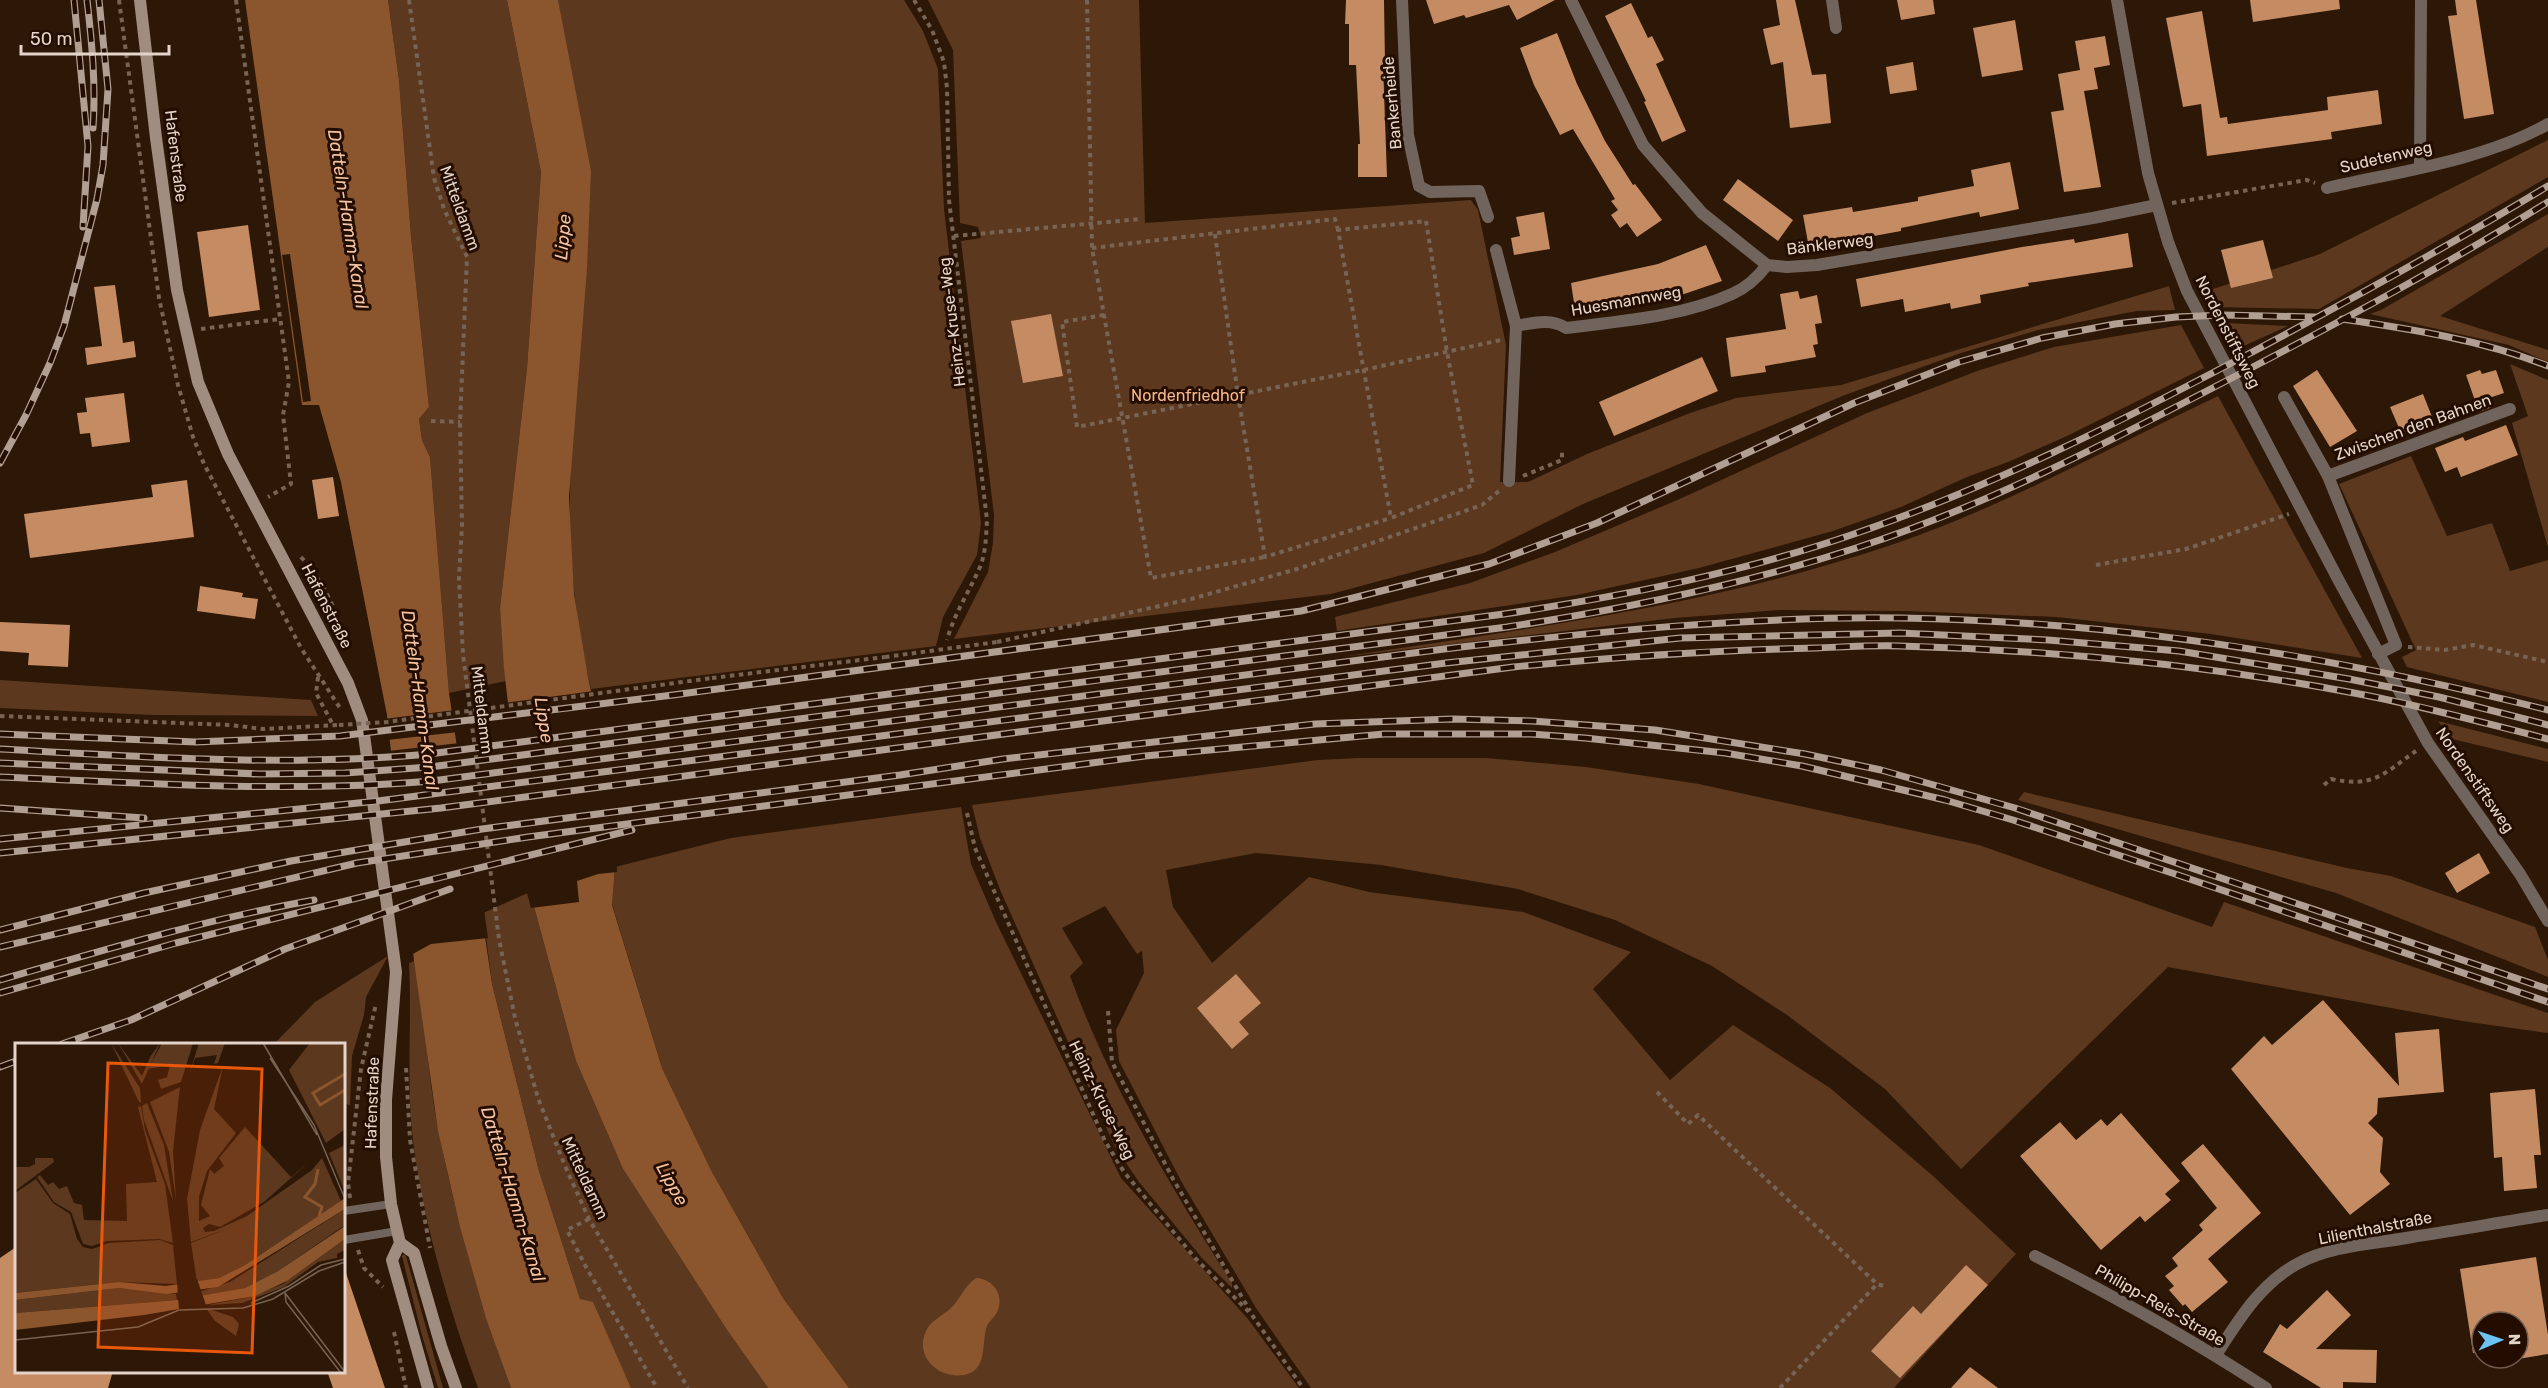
<svg xmlns="http://www.w3.org/2000/svg" width="2548" height="1388" viewBox="0 0 2548 1388" font-family="Rubik,sans-serif">
<rect width="100%" height="100%" fill="#2d1706"/>
<g fill="#5b381e">
<polygon points="388,0 507,0 541,172 527,368 500,608 506,681 449,693 430,457 422,440 419,419 429,407 411,236 399,80"/>
<path d="M 558,0 L 904,0 L 923,31 L 938,69 L 944,209 L 981,523 L 977,555 L 943,617 L 936,646 L 591,689 C 573,615 567,539 571,463 Z"/>
<polygon points="928,0 1139,0 1145,223 1471,200 1478,210 1506,345 1500,482 1528,482 1587,454 1690,413 1736,398 1841,385 2169,286 2175,310 2137,311 2038,330 1961,353 1845,395 1583,504 1484,553 1331,594 954,639 988,572 993,543 994,515 961,241 981,238 978,227 960,223 953,50"/>
<polygon points="2548,140 2548,177 2319,309 2214,307 2207,291 2320,254"/>
<polygon points="2548,214 2548,247 2440,316 2548,350 2548,362 2509,345 2370,314 2381,310"/>
<polygon points="2225,323 2288,326 2237,349"/>
<polygon points="2181,325 2204,368 2067,436 2008,462 1967,477 1901,507 1833,531 1699,568 1577,595 1337,631 1335,617 1470,583 1555,552 1682,498 1867,413 1980,370 2054,347"/>
<polygon points="2510,364 2548,380 2548,547 2512,423 2528,416"/>
<path d="M 2218,396 L 2362,658 L 2211,634 L 2056,617 L 1905,611 L 1780,610 L 1675,618 L 1341,657 C 1527,629 1715,605 1894,544 C 2007,505 2111,447 2218,396 Z"/>
<polygon points="2411,456 2447,536 2492,523 2510,571 2548,560 2548,702 2407,667 2402,657 2416,650 2339,484"/>
<polygon points="0,680 311,700 318,716 153,715 0,708"/>
<polygon points="2438,721 2548,749 2548,762 2452,739"/>
<path d="M 1358,758 L 1486,758 L 1586,767 L 1699,784 L 1979,845 L 2212,927 L 2224,902 L 2548,1013 L 2548,1033 L 2462,1021 L 2168,967 L 1961,1169 L 1885,1089 L 1787,1015 L 1712,966 L 1615,920 L 1518,889 L 1381,865 L 1256,853 L 1166,870 L 1173,907 L 1212,963 L 1309,877 L 1369,892 L 1523,912 L 1631,952 L 1593,989 L 1670,1080 L 1733,1025 L 1830,1088 L 1932,1175 L 2016,1254 L 1894,1388 L 1311,1388 L 1256,1308 L 1181,1181 L 1119,1061 L 1116,1030 L 1144,973 L 1142,951 L 1137,954 L 1105,906 L 1062,928 L 1083,963 L 1070,976 C 1110,1085 1170,1186 1232,1283 L 1232,1288 L 1202,1258 L 1139,1182 L 1115,1147 L 1001,892 L 980,838 L 972,805 L 1318,760 Z"/>
<polygon points="2024,792 2347,868 2391,876 2535,927 2548,960 2548,977 2336,893 2018,800"/>
<polygon points="961,807 971,864 996,922 1121,1178 1248,1319 1299,1388 849,1388 783,1298 711,1170 662,1068 612,904 615,867 731,838"/>
<polygon points="530,892 576,1061 623,1169 727,1330 768,1388 631,1388 619,1363 580,1299 539,1171 492,984 483,913"/>
<polygon points="388,956 366,997 364,1015 352,1056 350,1105 344,1104 344,1044 274,1044 315,1002"/>
<path d="M 414,961 C 426,1018 427,1076 439,1133 C 456,1220 482,1304 511,1388 L 478,1388 C 449,1309 424,1225 413,1141 C 406,1082 412,1022 409,963 Z"/>
<polygon points="404,1254 406,1256 443,1388 438,1388 421,1332 402,1256"/>
</g>
<g fill="#8b552e">
<polygon points="245,0 388,0 399,80 411,236 429,407 419,419 422,440 430,457 449,693 492,984 539,1171 580,1299 593,1302 631,1388 511,1388 486,1318 460,1227 438,1131 414,961 387,715 341,482 319,405 302,405"/>
<polygon points="507,0 558,0 591,171 587,269 569,497 574,594 588,677 609,775 615,867 612,905 662,1068 711,1170 783,1298 849,1388 768,1388 727,1330 623,1169 576,1061 530,892 504,669 500,608 527,368 541,172"/>
<path d="M 976,1278 C 992,1279 1004,1293 998,1310 C 996,1317 987,1322 986,1329 C 982,1345 987,1371 964,1375 C 939,1379 914,1357 926,1331 C 930,1321 942,1316 950,1309 C 960,1300 964,1286 976,1278 Z"/>
</g>
<g fill="#2d1706">
<polygon points="290,254 311,401 303,402 282,255"/>
<polygon points="594,691 612,774 617,872 598,874 577,881 579,902 531,908 527,893 505,703"/>
<polygon points="455,710 458,732 387,740 384,719"/>
<polygon points="460,743 488,938 431,944 411,955 411,963 388,751"/>
</g>
<g fill="#c58b63">
<polygon points="1346,0 1384,0 1385,64 1383,64 1387,177 1358,177 1358,144 1360,144 1356,65 1349,65 1349,24 1345,24"/>
<polygon points="1426,0 1555,0 1517,20 1509,5 1466,18 1464,15 1434,24"/>
<polygon points="1776,0 1795,0 1812,75 1826,74 1831,123 1790,128 1783,62 1771,65 1763,29 1780,25"/>
<polygon points="1897,0 1933,0 1935,14 1901,20"/>
<polygon points="2250,0 2339,0 2340,9 2253,22"/>
<polygon points="2455,0 2476,0 2494,114 2464,119 2448,16 2457,15"/>
<polygon points="1631,3 1648,38 1652,36 1664,60 1656,64 1686,131 1662,142 1644,102 1646,101 1605,16"/>
<polygon points="2202,11 2220,118 2227,117 2228,124 2328,110 2327,97 2378,90 2382,124 2331,132 2332,139 2207,156 2201,104 2183,107 2166,18"/>
<polygon points="2015,20 2023,70 1982,77 1973,28"/>
<polygon points="1557,33 1577,84 1605,141 1633,185 1635,184 1662,220 1637,237 1627,223 1620,228 1611,215 1618,210 1611,201 1615,199 1573,129 1560,135 1534,85 1520,48"/>
<polygon points="2105,36 2110,65 2094,68 2098,89 2084,91 2101,187 2064,192 2051,112 2064,110 2058,74 2080,70 2075,41"/>
<polygon points="1913,62 1917,90 1890,94 1886,67"/>
<polygon points="2010,162 2019,209 1980,217 1979,212 1901,228 1901,231 1809,248 1803,215 1852,207 1853,212 1918,201 1918,197 1974,186 1971,170"/>
<polygon points="1738,179 1793,220 1778,241 1723,200"/>
<polygon points="1544,212 1550,249 1514,255 1511,238 1520,236 1516,217"/>
<polygon points="248,225 260,310 209,317 197,232"/>
<polygon points="2128,233 2133,267 2028,283 2029,286 1980,295 1981,303 1951,309 1950,303 1905,312 1903,299 1861,307 1856,279 2022,247 2074,239 2075,243"/>
<polygon points="2263,240 2273,278 2231,288 2221,250"/>
<polygon points="1706,245 1722,281 1658,303 1576,316 1571,283 1658,264"/>
<polygon points="115,285 123,343 134,341 136,357 87,365 85,348 102,346 94,287"/>
<polygon points="1798,291 1800,299 1817,295 1822,323 1815,324 1818,344 1813,345 1816,357 1765,366 1766,372 1731,377 1726,338 1786,329 1780,294"/>
<polygon points="1051,314 1063,376 1023,383 1011,321"/>
<polygon points="1702,357 1718,391 1614,436 1599,402"/>
<polygon points="2317,370 2357,431 2330,447 2293,386"/>
<polygon points="2480,370 2482,374 2496,370 2504,393 2489,398 2492,407 2479,412 2466,375"/>
<polygon points="124,393 130,442 92,447 90,433 80,434 77,413 87,412 85,398"/>
<polygon points="2423,394 2434,422 2402,435 2390,407"/>
<polygon points="2506,425 2518,455 2461,477 2457,467 2445,472 2435,448 2463,437 2465,441"/>
<polygon points="333,477 339,516 318,519 312,480"/>
<polygon points="187,480 194,537 30,558 24,514 153,497 151,485"/>
<polygon points="200,586 243,593 242,597 258,599 255,619 197,611"/>
<polygon points="0,622 70,625 68,667 28,665 29,653 0,651"/>
<polygon points="2479,853 2490,873 2457,893 2445,873"/>
<polygon points="1236,974 1261,1003 1239,1022 1249,1034 1232,1049 1197,1008"/>
<polygon points="2323,1000 2399,1086 2395,1033 2439,1029 2444,1092 2378,1098 2377,1114 2368,1123 2383,1138 2380,1172 2390,1184 2350,1215 2231,1069 2264,1036 2272,1045"/>
<polygon points="2535,1089 2541,1155 2534,1155 2537,1188 2504,1191 2502,1157 2494,1158 2490,1093"/>
<polygon points="2121,1113 2180,1181 2165,1194 2171,1200 2145,1222 2140,1216 2101,1250 2020,1156 2060,1122 2076,1140 2101,1119 2107,1126"/>
<polygon points="2203,1144 2261,1213 2208,1259 2228,1282 2192,1312 2185,1304 2183,1306 2169,1290 2174,1286 2165,1276 2178,1266 2172,1258 2203,1230 2199,1225 2217,1208 2181,1163"/>
<polygon points="16,1247 16,1371 113,1371 108,1388 0,1388 0,1258"/>
<polygon points="2536,1257 2548,1335 2548,1354 2518,1359 2518,1322 2482,1322 2482,1352 2473,1353 2460,1269"/>
<polygon points="1966,1265 1988,1285 1900,1378 1871,1351 1913,1306 1921,1314"/>
<polygon points="344,1273 346,1273 385,1388 333,1388 327,1371 344,1371"/>
<polygon points="2327,1290 2351,1315 2316,1349 2377,1350 2376,1383 2343,1382 2343,1388 2321,1388 2263,1352 2280,1324 2287,1329"/>
<polygon points="1970,1367 1998,1388 1951,1388"/>
</g>
<g fill="none" stroke-linecap="round" stroke-linejoin="round">
<g stroke="#776455" stroke-width="4" stroke-dasharray="4.5 4.5" stroke-linecap="butt">
<polyline points="119,0 159,298 178,385 193,437 204,464 301,648 340,708"/>
<polyline points="236,0 289,382 283,415 291,484 268,497"/>
<polyline points="409,0 434,178 444,209 467,257 460,422 462,526 459,579 463,654 499,939 515,1018 538,1098 565,1166 589,1219 688,1388"/>
<path d="M 914,0 L 932,30 L 944,62 L 947,88 L 949,200 L 987,520 C 986,536 986,552 980,567 C 969,592 954,614 947,640"/>
<polyline points="1087,0 1092,248 1151,578 1265,557"/>
<polyline points="2172,203 2307,180 2315,183"/>
<polygon points="1426,221 1447,352 1473,485 1391,518 1338,230"/>
<polyline points="1215,234 1238,395 1265,557 1391,518"/>
<polyline points="954,236 1141,219"/>
<polyline points="1092,248 1335,219 1338,230"/>
<polyline points="1104,315 1062,322 1077,427 1363,370 1501,340"/>
<polyline points="201,329 280,319"/>
<polyline points="431,421 460,422"/>
<polyline points="1523,476 1562,460 1562,451"/>
<path d="M 301,557 C 324,582 337,612 347,645"/>
<polyline points="2096,565 2186,549 2289,514"/>
<polyline points="997,642 1191,599 1297,569 1482,505 1499,491"/>
<polyline points="2408,647 2445,650 2473,645 2548,662"/>
<polyline points="318,677 316,693 333,725"/>
<polyline points="712,678 885,657"/>
<polyline points="0,716 230,725 263,729 339,725"/>
<path d="M 2324,785 L 2331,779 C 2374,788 2383,774 2416,751"/>
<polyline points="967,813 975,848 1105,1141 1124,1172 1195,1258 1252,1315 1303,1388"/>
<polyline points="1108,1011 1112,1062 1173,1179 1250,1311"/>
<polyline points="406,1068 410,1140 430,1248"/>
<polyline points="1657,1092 1688,1124 1698,1115 1877,1284"/>
<polyline points="350,1198 348,1183 361,1069 376,1004"/>
<polyline points="589,1219 567,1230 586,1267 657,1388"/>
<polyline points="358,1250 364,1268 383,1287"/>
<polyline points="394,1332 406,1388"/>
<polyline points="1780,1388 1877,1284 1884,1286"/>
</g>
<g stroke="#71645c" stroke-width="8">
<polyline points="344,1211 391,1204"/>
<polyline points="344,1240 397,1231"/>
</g>
<g stroke="#71645c" stroke-width="12">
<polyline points="1402,0 1408,135 1419,186 1430,192 1479,191 1488,217"/>
<polyline points="1571,0 1643,145 1702,213 1767,265 1787,267 1817,265 2093,218 2157,205"/>
<polyline points="1832,0 1836,28"/>
<polyline points="2117,0 2148,173 2168,242 2187,291 2339,581 2428,743 2520,874 2548,921"/>
<polyline points="2420,166 2421,0"/>
<path d="M 2327,188 C 2397,172 2485,160 2548,124"/>
<polyline points="1496,250 1516,326 1509,481"/>
<path d="M 1516,326 C 1534,323 1550,318 1566,328 C 1621,321 1681,317 1732,294 C 1746,288 1758,277 1767,265"/>
<polyline points="2284,397 2328,476 2396,645 2378,654"/>
<polyline points="2328,476 2510,409"/>
<path d="M 2035,1256 C 2114,1296 2191,1339 2266,1388"/>
<path d="M 2216,1355 C 2238,1321 2260,1284 2297,1264 C 2331,1245 2375,1244 2412,1237 C 2458,1230 2503,1222 2548,1215"/>
</g>
<g stroke="#a18d80" stroke-width="12">
<polyline points="140,0 156,138 177,290 198,382 228,454 348,683 362,720 396,972 386,1100 386,1157 391,1204 400,1243 392,1260 428,1388"/>
<polyline points="400,1243 414,1253 441,1346 456,1388"/>
</g>
<g stroke="#b19f93" stroke-width="7">
<g id="rail">
<polyline points="74,0 88,146 83,227"/>
<path d="M 87,0 C 92,43 96,85 93,128"/>
<path d="M 2342,319 C 2411,329 2482,340 2548,366"/>
<polyline points="0,463 26,415 50,363 64,326 97,199 103,165 108,89 99,0"/>
<polyline points="0,734 196,742 340,736 673,695 1301,611 1489,564 1597,523 1854,403 1959,362 2042,338 2115,324 2176,317 2224,315 2315,317"/>
<path d="M 0,749 C 143,757 285,767 429,754 L 1504,614 C 1623,596 1741,573 1854,534 C 1988,488 2114,425 2239,359 C 2343,304 2447,247 2548,186"/>
<path d="M 0,763 L 259,774 L 345,773 L 430,767 L 1507,627 C 1625,609 1742,585 1856,548 C 1985,506 2105,444 2224,382 C 2334,325 2443,267 2548,202"/>
<path d="M 0,777 C 144,783 288,793 432,781 L 1444,649 C 1596,632 1748,616 1901,618 C 2120,621 2336,657 2548,710"/>
<polyline points="0,808 144,818"/>
<polyline points="0,839 378,801 1446,663 1680,638 1900,633 2048,640 2179,651 2349,679 2439,697 2548,725"/>
<path d="M 0,853 L 441,808 L 1513,667 C 1614,657 1715,650 1816,648 C 1844,647 1872,645 1900,646 C 2052,650 2205,665 2354,693 C 2419,705 2484,723 2548,739"/>
<polyline points="0,930 144,893 291,861 482,829 900,775 1003,759 1315,724 1452,719 1532,721 1655,730 1805,754 1881,770 2015,808 2548,989"/>
<polyline points="0,947 357,863 528,837 1145,756 1384,734 1531,734 1585,738 1725,753 1802,766 1945,800 2013,820 2175,874 2548,1002"/>
<path d="M 0,980 C 104,950 207,919 314,900"/>
<polyline points="0,993 176,943 632,830"/>
<polyline points="62,1044 131,1020 285,949 450,889"/>
<polyline points="0,1067 16,1061"/>
</g>
</g>
<use href="#rail" stroke="#230d01" stroke-width="4.5" stroke-dasharray="14" stroke-linecap="butt"/>
<g stroke="#776455" stroke-width="4" stroke-dasharray="4.5 4.5" stroke-linecap="butt">
<polyline points="885,657 997,642"/>
<polyline points="339,725 387,722 712,678"/>
</g>
</g>
<g text-anchor="middle" dominant-baseline="central" stroke-width="6" stroke-linejoin="round" paint-order="stroke">
<g font-size="16" fill="#e4d4c9" stroke="#230d01">
<text transform="translate(1392 103) rotate(-95)">Bankerheide</text>
<text transform="translate(176 156) rotate(83)">Hafenstraße</text>
<text transform="translate(2386 157) rotate(-13)">Sudetenweg</text>
<text transform="translate(460 208) rotate(70)">Mitteldamm</text>
<text transform="translate(1830 244) rotate(-7)">Bänklerweg</text>
<text transform="translate(1626 301) rotate(-10)">Huesmannweg</text>
<text transform="translate(952 322) rotate(-97)">Heinz-Kruse-Weg</text>
<text transform="translate(2228 332) rotate(63)">Nordenstiftsweg</text>
<text transform="translate(2413 427) rotate(-20)">Zwischen den Bahnen</text>
<text transform="translate(327 606) rotate(63)">Hafenstraße</text>
<text transform="translate(482 710) rotate(83)">Mitteldamm</text>
<text transform="translate(2475 780) rotate(55)">Nordenstiftsweg</text>
<text transform="translate(1102 1100) rotate(64)">Heinz-Kruse-Weg</text>
<text transform="translate(372 1103) rotate(-88)">Hafenstraße</text>
<text transform="translate(585 1178) rotate(65)">Mitteldamm</text>
<text transform="translate(2375 1228) rotate(-11)">Lilienthalstraße</text>
<text transform="translate(2160 1305) rotate(30)">Philipp-Reis-Straße</text>
</g>
<g font-size="16" fill="#f8b78b" stroke="#230d01">
<text x="1188" y="395">Nordenfriedhof</text>
</g>
<g font-size="18" font-style="italic" fill="#f4c3a2" stroke="#230d01">
<text transform="translate(348 219) rotate(81)">Datteln-Hamm-Kanal</text>
<text transform="translate(563 237) rotate(-85)">Lippe</text>
<text transform="translate(420 700) rotate(82)">Datteln-Hamm-Kanal</text>
<text transform="translate(544 720) rotate(81)">Lippe</text>
<text transform="translate(672 1184) rotate(61)">Lippe</text>
<text transform="translate(513 1194) rotate(73)">Datteln-Hamm-Kanal</text>
</g>
</g>
<g transform="translate(15 1043)">
<rect width="330" height="330" fill="#2d1706"/>
<path d="M 96,0 L 125,45 L 126,59 L 124,59 ZM 103,0 L 127,33 L 135,14 L 145,0 L 127,41 ZM 147,0 L 178,0 L 166,39 L 146,46 L 143,37 L 152,34 L 155,22 L 133,26 ZM 184,0 L 210,0 L 203,20 L 199,21 L 202,12 L 180,15 L 173,35 ZM 295,0 L 330,0 L 330,86 L 311,100 L 274,27 ZM 208,23 L 199,66 L 221,90 L 192,128 L 184,154 L 184,178 L 195,173 L 186,162 L 195,126 L 199,131 L 209,123 L 204,115 L 230,84 L 276,134 L 295,118 L 249,159 L 205,184 L 194,181 L 188,185 L 190,189 L 199,188 L 232,173 L 297,127 L 307,115 L 326,158 L 230,222 L 204,235 L 182,239 L 176,200 L 214,185 L 176,199 L 172,156 L 185,87 ZM 165,44 L 158,108 L 161,157 L 154,109 L 135,59 ZM 132,60 L 149,102 L 158,158 L 129,77 L 127,63 ZM 126,63 L 130,87 L 150,141 L 158,200 L 144,196 L 92,198 L 77,203 L 68,201 L 56,169 L 39,159 L 22,134 L 25,132 L 33,142 L 38,139 L 44,146 L 52,143 L 59,160 L 67,162 L 69,177 L 112,178 L 111,141 L 142,139 L 123,64 ZM 330,102 L 330,149 L 314,110 ZM 20,115 L 38,115 L 39,119 L 0,148 L 0,124 L 14,124 L 20,121 ZM 21,136 L 38,160 L 55,171 L 62,196 L 68,204 L 77,206 L 94,200 L 145,197 L 158,202 L 162,241 L 104,239 L 0,250 L 0,150 ZM 330,166 L 330,182 L 263,228 L 230,245 L 186,254 L 184,249 L 215,239 ZM 330,196 L 330,207 L 322,211 L 322,215 L 303,219 L 269,244 L 227,260 L 192,262 L 231,255 L 268,241 ZM 104,245 L 161,251 L 162,257 L 0,270 L 0,257 ZM 191,265 L 218,274 L 224,281 L 221,293 L 200,278 Z" fill="#5b381e"/>
<path d="M 330,155 L 330,166 L 203,244 L 152,251 L 104,245 L 0,257 L 0,250 L 104,239 L 151,243 L 204,235 L 230,222 ZM 330,183 L 330,196 L 272,238 L 240,253 L 129,272 L 0,287 L 0,270 L 162,257 L 230,245 L 263,228 Z" fill="#8b552e"/>
<path d="M 182,236 L 192,265 L 164,267 L 163,254 L 172,253 L 163,253 L 162,238 Z" fill="#2d1706"/>
<path fill="none" stroke="#8b552e" stroke-width="3" d="M 330,31 L 298,50 L 305,62 L 330,47M 303,126 L 300,141 L 290,154 L 307,164 L 304,173"/>
<path fill="none" stroke="#766354" stroke-width="1.5" d="M 248,0 L 302,92M 255,15 L 299,82 L 330,156M 270,250 L 271,259 L 326,330M 270,250 L 330,329M 236,260 L 274,243 L 306,222 L 330,216M 0,297 L 123,284 L 164,267 L 228,265 L 258,256 L 304,228 L 330,219"/>
<path fill="#e8590c" fill-opacity="0.15" stroke="#e8590c" stroke-width="3" d="M 93,20 L 247,26 L 237,310 L 83,304 Z"/>
<rect width="330" height="330" fill="none" stroke="#e4d4c9" stroke-width="3"/>
</g>
<g transform="translate(2500 1340) rotate(88)"><circle r="28" fill="#230d01" stroke="#705d51" stroke-width="1.5"/>
<path d="M0-4.5L10 22L0 15L-10 22Z" fill="#6cc2f3"/>
<text y="-9" font-size="16" font-weight="bold" text-anchor="middle" fill="#e4d4c9">N</text>
</g>
<path d="M21 45v9h148v-9" fill="none" stroke="#e4d4c9" stroke-width="3"/>
<text x="30" y="45" font-size="18" fill="#e4d4c9" stroke="#230d01" stroke-width="4.5" paint-order="stroke">50 m</text>
</svg>
